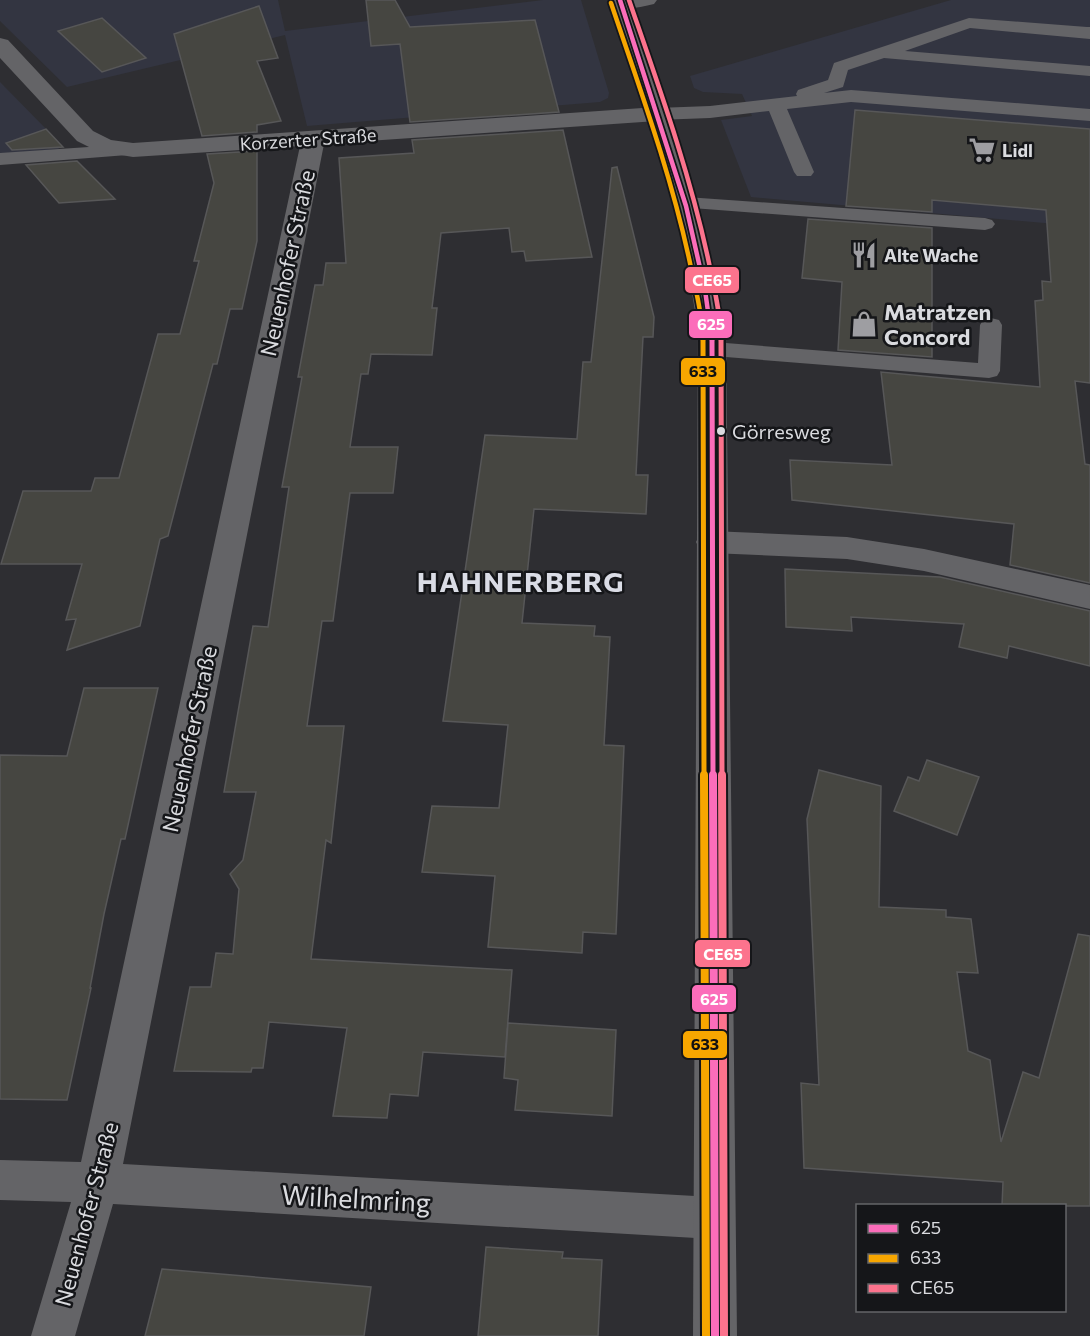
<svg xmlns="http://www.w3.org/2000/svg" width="1090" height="1336" viewBox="0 0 1090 1336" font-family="Commissioner,sans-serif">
<rect width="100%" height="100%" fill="#2e2e32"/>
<g fill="#333541">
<polygon points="0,0 278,0 285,31 543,0 581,0 609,93 608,98 600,102 307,126 285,35 67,87 0,21"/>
<polygon points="951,0 1090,0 1090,227 751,197 721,120 752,116 742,94 703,92 694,88 690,76"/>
<polygon points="0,82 49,132 59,149 0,154"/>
</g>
<g fill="#464641" stroke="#575758" stroke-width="1.5">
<polygon points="366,0 395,0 410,27 535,20 559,112 410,122 400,44 371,46"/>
<polygon points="259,6 278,58 257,61 281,121 257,125 257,132 202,136 174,34"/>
<polygon points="102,18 146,58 102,72 58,31"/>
<polygon points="855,110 1090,129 1090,383 1075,381 1085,464 1090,465 1090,583 1010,565 1014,524 792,500 790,460 892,465 881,372 1040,387 1035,301 1043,300 1042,281 1051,282 1046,210 932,200 932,212 846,206"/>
<polygon points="46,129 63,147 12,150 6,143"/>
<polygon points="563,130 592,257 526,261 524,251 512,252 509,228 441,233 432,308 437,308 432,355 371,354 368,374 361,374 350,447 398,447 393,493 350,493 333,621 322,621 307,726 344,726 331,843 326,840 311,959 512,970 505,1057 423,1052 418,1096 390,1094 387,1118 333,1116 347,1028 269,1022 263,1068 252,1068 251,1072 174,1071 190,987 211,987 216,953 233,954 239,889 230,874 243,860 256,792 224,792 253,626 268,627 289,487 282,487 302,377 298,377 315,285 323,285 326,263 346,263 339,158 414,153 412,140"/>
<polygon points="257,151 257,241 242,309 230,309 217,364 213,364 168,536 160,539 140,626 67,650 76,619 66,620 82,564 1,564 23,491 91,491 95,478 119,478 158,334 180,334 199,261 194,261 214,183 207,154"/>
<polygon points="77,161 115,199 59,203 26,165"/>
<polygon points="617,167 654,317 653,337 643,337 636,475 648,475 646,514 534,509 522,623 595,626 594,636 610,637 604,745 624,746 616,934 583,932 582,953 488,947 495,876 422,872 432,806 499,808 508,725 443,721 485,435 577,439 583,362 591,362 612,168"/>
<polygon points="808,219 932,228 932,357 838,350 842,282 802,278"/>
<polygon points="785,569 940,577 1090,611 1090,666 1009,646 1007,658 959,647 964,624 851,617 852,631 786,627"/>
<polygon points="84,688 158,688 125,839 121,839 104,914 90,988 91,988 67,1100 0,1099 0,755 67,756"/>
<polygon points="927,760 979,777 957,835 894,811 908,777 919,781"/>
<polygon points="819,770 881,786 879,907 946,910 946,917 971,919 978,973 957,972 968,1051 990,1060 1001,1142 1023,1072 1039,1078 1078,934 1090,936 1090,1206 1002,1206 1003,1182 804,1168 801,1083 819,1085 807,819"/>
<polygon points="508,1023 616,1030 612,1116 515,1110 518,1080 504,1078"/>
<polygon points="486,1247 563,1252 562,1258 602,1260 598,1336 478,1336"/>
<polygon points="162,1269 371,1287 364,1336 145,1336"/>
</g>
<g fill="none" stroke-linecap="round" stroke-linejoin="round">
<g fill="#646467" fill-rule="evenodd">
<path d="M 614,0 L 657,0 L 654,4 C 642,7 627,10 615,7 L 612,3 Z"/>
<polygon points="969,18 1087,27 1090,27 1090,39 970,28 905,51 1090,66 1090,76 884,58 848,70 843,87 824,93 851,90 1090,109 1090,121 851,102 787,109 814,172 811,176 797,176 794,172 769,111 710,118 657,120 650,118 648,114 650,110 657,108 710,106 797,96 796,94 798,90 828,80 834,63"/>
<polygon points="133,144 140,146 143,150 140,154 0,165 0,153"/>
<polygon points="686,197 985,218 992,220 995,224 992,228 985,230 679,207 676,203 679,199"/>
<polygon points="991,318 999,320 1002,325 1000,371 997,376 989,378 713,356 705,354 702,349 705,344 713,342 978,363 980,325 983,320"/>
</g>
<g fill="#646467" fill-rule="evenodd">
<polygon points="0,38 8,40 93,131 111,140 133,143 657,107 665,109 669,114 665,119 657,121 324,144 123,1164 713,1197 728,1203 734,1218 728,1233 713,1239 113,1204 75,1336 31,1336 71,1202 0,1200 0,1160 81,1162 300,146 133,157 97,151 77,141 0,58"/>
<polygon points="711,531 847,537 924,549 1090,585 1090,609 924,571 847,559 711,553 700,550 696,542 700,534"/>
</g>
<path fill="#646467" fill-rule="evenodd" d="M 609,0 L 631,0 C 668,110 709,218 726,333 L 737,1336 L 693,1336 L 698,333 C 684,218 645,110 609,0 Z"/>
<g stroke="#151619" stroke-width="8">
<polyline id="bus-1-far2" points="620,0 686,206 705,290 712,340"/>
</g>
<g stroke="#151619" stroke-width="10">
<polyline id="bus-1-far1" points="712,339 713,776"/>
</g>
<g stroke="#151619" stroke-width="12">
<polyline id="bus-1" points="713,775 715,1336"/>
</g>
<g stroke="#151619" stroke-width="8">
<path id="bus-2-far2" d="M 611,3 C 640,89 671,174 690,263 C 695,288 703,315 703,340"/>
</g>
<g stroke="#151619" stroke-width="10">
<polyline id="bus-2-far1" points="703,339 704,776"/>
</g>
<g stroke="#151619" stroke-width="12">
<polyline id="bus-2" points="704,775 706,1336"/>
</g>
<g stroke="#151619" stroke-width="8">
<path id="bus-3-far2" d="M 629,0 C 659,87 690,173 709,263 C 714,288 721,315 721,340"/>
</g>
<g stroke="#151619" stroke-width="10">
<polyline id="bus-3-far1" points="721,339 722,776"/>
</g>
<g stroke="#151619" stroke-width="12">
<polyline id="bus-3" points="722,775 724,1336"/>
</g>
<use href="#bus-1-far2" stroke="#fb6dba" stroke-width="4.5"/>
<use href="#bus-1-far1" stroke="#fb6dba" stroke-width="5"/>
<use href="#bus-1" stroke="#fb6dba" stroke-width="8"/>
<use href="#bus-2-far2" stroke="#f7a600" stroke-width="4.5"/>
<use href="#bus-2-far1" stroke="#f7a600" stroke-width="5"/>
<use href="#bus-2" stroke="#f7a600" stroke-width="8"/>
<use href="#bus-3-far2" stroke="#fc738d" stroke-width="4.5"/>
<use href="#bus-3-far1" stroke="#fc738d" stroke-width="5"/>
<use href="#bus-3" stroke="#fc738d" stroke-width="8"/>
</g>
<defs>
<g id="supermarket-bare" transform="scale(2.07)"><path d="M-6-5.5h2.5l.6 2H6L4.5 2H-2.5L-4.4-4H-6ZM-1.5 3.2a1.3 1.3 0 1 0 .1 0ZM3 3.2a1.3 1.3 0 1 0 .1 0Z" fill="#9e9ea2" stroke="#151619" stroke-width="2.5" paint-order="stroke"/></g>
<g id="restaurant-bare" transform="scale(2.07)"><path d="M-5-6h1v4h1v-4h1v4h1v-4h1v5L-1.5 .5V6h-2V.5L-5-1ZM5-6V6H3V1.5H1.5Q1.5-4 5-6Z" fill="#9e9ea2" stroke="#151619" stroke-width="2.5" paint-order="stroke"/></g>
<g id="shop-bare" transform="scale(2.07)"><path d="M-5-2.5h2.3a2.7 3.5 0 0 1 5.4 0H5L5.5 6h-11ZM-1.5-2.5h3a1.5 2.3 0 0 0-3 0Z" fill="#9e9ea2" stroke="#151619" stroke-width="2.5" paint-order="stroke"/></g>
</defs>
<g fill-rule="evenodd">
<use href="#supermarket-bare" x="982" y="150"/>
<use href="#restaurant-bare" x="864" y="255"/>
<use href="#shop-bare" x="864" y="324"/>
</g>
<circle fill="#dadbdf" stroke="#151619" stroke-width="2" cx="721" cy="431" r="5"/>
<g text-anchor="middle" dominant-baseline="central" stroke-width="5" stroke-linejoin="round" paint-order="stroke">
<g font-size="18" fill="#dadbdf" stroke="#151619">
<text transform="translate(308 139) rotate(-4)">Korzerter Straße</text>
</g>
<g font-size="18" font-weight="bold" fill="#dadbdf" stroke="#151619" text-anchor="start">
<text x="1002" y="150">Lidl</text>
<text x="884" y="255">Alte Wache</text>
</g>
<g font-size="20" fill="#dadbdf" stroke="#151619" text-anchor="start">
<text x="732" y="431">Görresweg</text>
</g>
<g font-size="22" fill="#dadbdf" stroke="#151619">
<text transform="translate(287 263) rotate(-78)">Neuenhofer Straße</text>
<text transform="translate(189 739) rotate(-78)">Neuenhofer Straße</text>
<text transform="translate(86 1214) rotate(-75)">Neuenhofer Straße</text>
</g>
<g font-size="22" font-weight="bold" fill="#dadbdf" stroke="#151619" text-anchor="start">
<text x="884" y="311">Matratzen<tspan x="884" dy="25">Concord</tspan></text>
</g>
<g font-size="27" fill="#dadbdf" stroke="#151619">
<text transform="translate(356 1198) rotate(3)">Wilhelmring</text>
</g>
<g font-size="28" font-weight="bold" letter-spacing="1.5" fill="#dadce5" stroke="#151619">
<text x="521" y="581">HAHNERBERG</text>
</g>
</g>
<g stroke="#151619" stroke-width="2">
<rect x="684" y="266" width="56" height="28" rx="6" fill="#fc738d"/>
<rect x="688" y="310" width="45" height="29" rx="6" fill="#fb6dba"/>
<rect x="680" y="357" width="46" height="29" rx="6" fill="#f7a600"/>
<rect x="694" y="939" width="57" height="29" rx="6" fill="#fc738d"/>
<rect x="691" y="984" width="46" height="29" rx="6" fill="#fb6dba"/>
<rect x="682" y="1030" width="46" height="29" rx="6" fill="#f7a600"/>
</g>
<g font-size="16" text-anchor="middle" font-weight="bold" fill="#fff">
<text x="712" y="286">CE65</text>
<text x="711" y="330">625</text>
<text x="723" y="960">CE65</text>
<text x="714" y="1005">625</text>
</g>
<g font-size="16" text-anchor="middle" font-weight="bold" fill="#111">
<text x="703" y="377">633</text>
<text x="705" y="1050">633</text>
</g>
<rect x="856" y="1204" width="210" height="108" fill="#151619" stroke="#646568" stroke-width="1.5"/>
<rect x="868" y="1224" width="30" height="9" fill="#fb6dba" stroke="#646568" stroke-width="1.5"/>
<text x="910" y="1234" font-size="18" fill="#dadbdf">625</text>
<rect x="868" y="1254" width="30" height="9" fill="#f7a600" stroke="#646568" stroke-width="1.5"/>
<text x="910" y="1264" font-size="18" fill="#dadbdf">633</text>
<rect x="868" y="1284" width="30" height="9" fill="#fc738d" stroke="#646568" stroke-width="1.5"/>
<text x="910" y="1294" font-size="18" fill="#dadbdf">CE65</text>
</svg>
